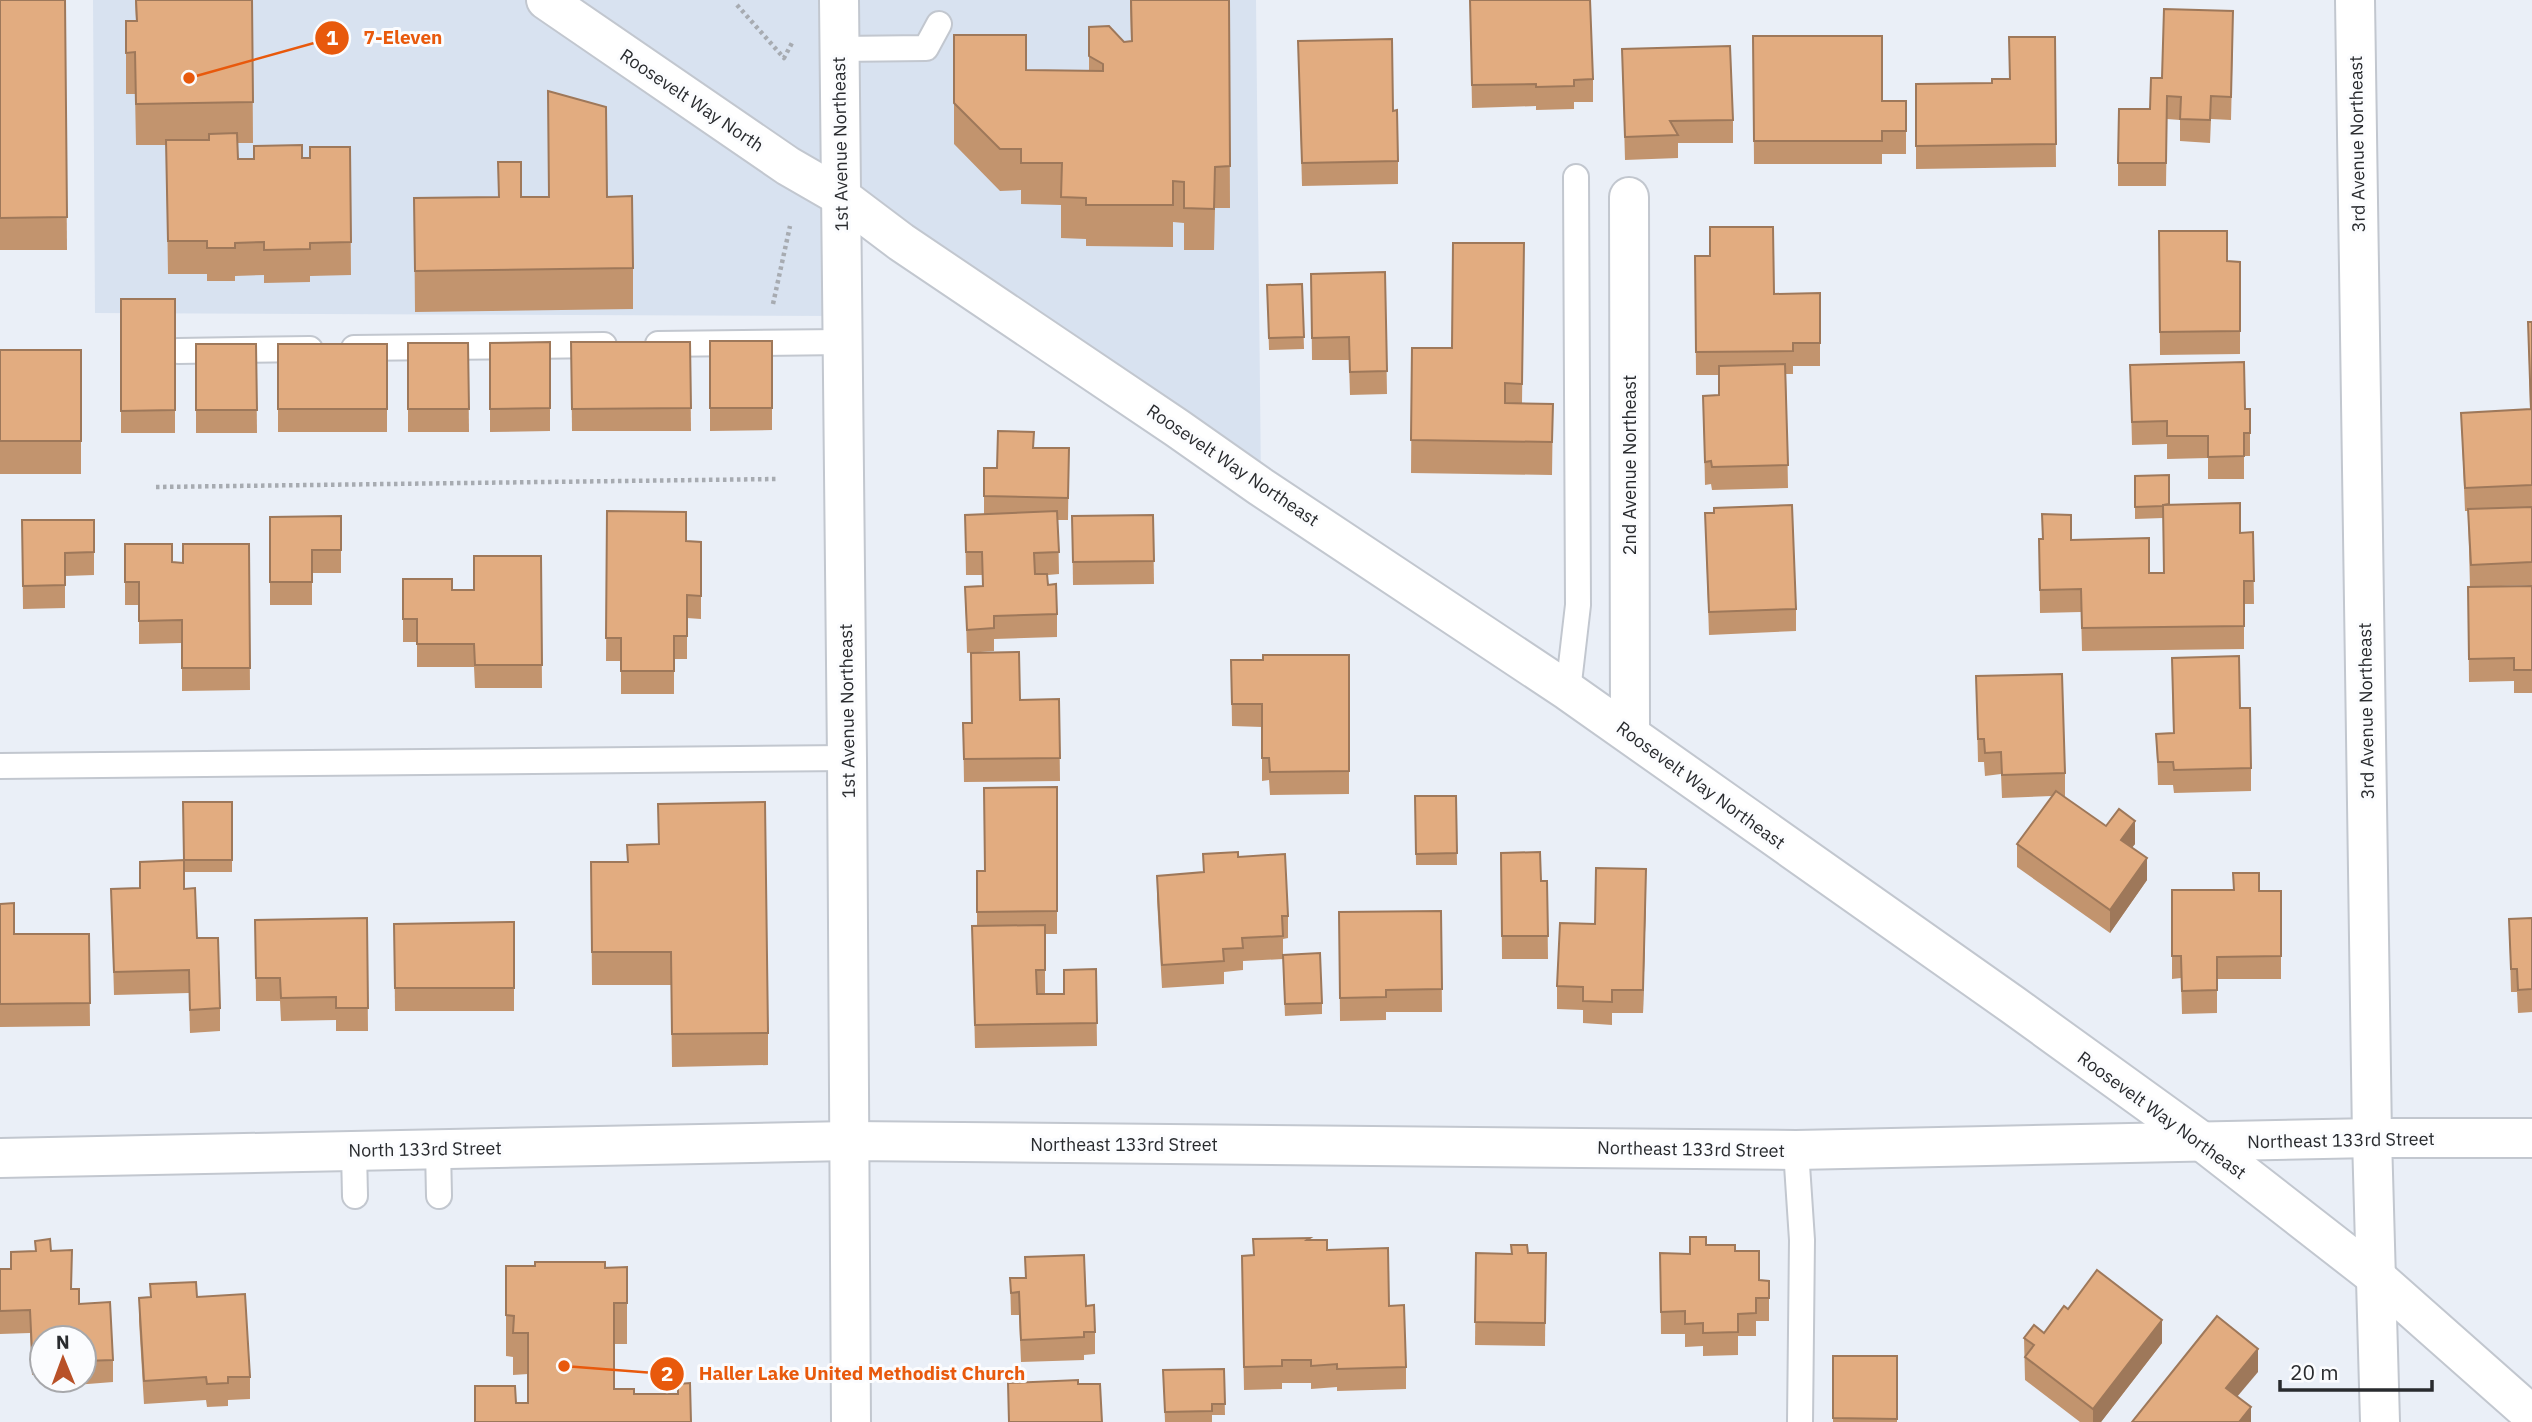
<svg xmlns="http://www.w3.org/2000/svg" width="2532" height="1422" viewBox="0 0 2532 1422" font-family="'IBM Plex Sans',sans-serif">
<rect width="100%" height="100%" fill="#eaeff7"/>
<polygon fill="#d8e2f0" points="93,0 1256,0 1261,487 841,197 843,316 95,313"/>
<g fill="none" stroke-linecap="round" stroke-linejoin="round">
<g stroke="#c2c7cf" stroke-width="28">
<g id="service">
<polyline points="839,49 926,48 939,24"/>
<polyline points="658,344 843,342"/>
<polyline points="354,348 604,345"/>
<polyline points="178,351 310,349"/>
<polyline points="1568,691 1578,605 1576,177"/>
<polyline points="0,766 847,758"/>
<polyline points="438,1149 439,1196"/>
<polyline points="1796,1150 1802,1240 1800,1422"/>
<polyline points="354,1151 355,1196"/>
</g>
</g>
<g stroke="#c2c7cf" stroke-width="42">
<g id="minor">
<polyline points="2355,0 2372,1138 2380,1422"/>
<polyline points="840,196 901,242 1177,428 1261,487 1568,691 2013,1005 2204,1143 2376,1277 2532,1415"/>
<polyline points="1629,197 1630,734"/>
<polyline points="0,1158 849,1141 1796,1150 2372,1138 2532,1138"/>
</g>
</g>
<g stroke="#c2c7cf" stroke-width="42">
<g id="tertiary">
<polyline points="546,0 788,166 840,196"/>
<polyline points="839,0 847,758 851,1422"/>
</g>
</g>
<g stroke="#a7abb1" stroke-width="4.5" stroke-dasharray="3.5 3.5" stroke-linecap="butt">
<polyline points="737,5 784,58 793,41"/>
<polyline points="773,304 790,226"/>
<polyline points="156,487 776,479"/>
</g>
<use href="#service" stroke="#fff" stroke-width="24"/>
<use href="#minor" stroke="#fff" stroke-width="38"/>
<use href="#tertiary" stroke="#fff" stroke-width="38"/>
</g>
<g fill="#c2946e">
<polygon points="0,0 65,0 67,250 0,250"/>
<polygon points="135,0 252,0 253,143 237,143 238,159 310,158 350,147 351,275 310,276 310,282 264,283 264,275 235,276 235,281 207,281 207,274 168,274 166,145 136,145 135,94 126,94 126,21 136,21"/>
<polygon points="1130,0 1229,0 1230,208 1215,208 1214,250 1184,250 1184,223 1173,222 1173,247 1086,246 1086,239 1061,238 1061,205 1021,204 1021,190 1000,191 954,144 954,35 1026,70 1089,71 1089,27 1124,42 1131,41"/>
<polygon points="1470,0 1593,79 1593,102 1574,102 1574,109 1536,110 1536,106 1472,108"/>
<polygon points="2233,34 2231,120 2211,119 2210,143 2180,141 2180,120 2167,119 2166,186 2118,186 2118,163 2150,109 2162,78"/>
<polygon points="1753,36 1882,101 1906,101 1906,154 1882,154 1882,164 1754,164"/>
<polygon points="2055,37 2056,167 1916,169 1916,84 1992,83 2009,79"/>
<polygon points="1298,41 1393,111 1398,161 1398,184 1302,186"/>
<polygon points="1622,49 1733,120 1733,143 1678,143 1678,158 1625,160"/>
<polygon points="498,162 521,197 607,197 633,268 633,309 415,312 414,198 498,197"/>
<polygon points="2159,231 2227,261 2240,262 2240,354 2160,355"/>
<polygon points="1524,243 1522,404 1553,404 1552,475 1411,473 1412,348 1452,348"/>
<polygon points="1695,256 1774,294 1820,293 1820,366 1793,366 1793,374 1786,374 1788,488 1712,490 1711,484 1705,485 1703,396 1719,395 1719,375 1696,375"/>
<polygon points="1385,272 1387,394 1350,395 1349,360 1312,360 1311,274"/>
<polygon points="1302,284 1304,349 1269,350 1267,285"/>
<rect x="121" y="299" width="54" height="134"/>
<polygon points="2528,322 2532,322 2532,585 2501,586 2532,586 2532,693 2514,693 2514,681 2469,682 2468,587 2470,587 2468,511 2465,511 2461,413 2530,409"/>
<polygon points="710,341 772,341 772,430 710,431"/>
<polygon points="550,342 550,431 490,432 490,343"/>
<polygon points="571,342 690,342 691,431 572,431"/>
<polygon points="408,343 468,343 469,432 408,432"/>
<polygon points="196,344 256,344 257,433 196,433"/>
<rect x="278" y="344" width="109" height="88"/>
<rect x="0" y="350" width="81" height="124"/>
<polygon points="2130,365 2245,409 2250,409 2250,456 2244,456 2244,479 2208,479 2208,458 2167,459 2167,444 2132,445"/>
<polygon points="1034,448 1069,448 1068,520 1058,520 1059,574 1048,575 1048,585 1057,614 1057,637 994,639 994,651 967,653 965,587 982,586 982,575 966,575 965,515 984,514 984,468 997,468"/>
<polygon points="2135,476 2169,504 2240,533 2253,532 2254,604 2244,604 2244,649 2082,651 2081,612 2040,613 2039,539 2071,540 2149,573 2164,573 2163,518 2135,519"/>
<polygon points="607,511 686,541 701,542 701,619 687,618 687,659 674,659 674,694 621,694 621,661 606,661"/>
<polygon points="1705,513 1796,609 1796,631 1709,635"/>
<polygon points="1153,515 1154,584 1073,585 1072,516"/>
<polygon points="341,516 341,573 312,573 312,605 270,605 270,517"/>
<polygon points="22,520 94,520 94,575 65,576 65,608 23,609"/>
<polygon points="125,544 172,562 183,563 249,544 250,690 182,691 182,643 139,644 139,605 125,605"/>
<polygon points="541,556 542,688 475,688 474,667 417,667 417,642 403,642 403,579 452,590 474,590"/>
<polygon points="1349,655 1349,794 1270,795 1269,780 1262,781 1262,727 1232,726 1231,660 1263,660"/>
<polygon points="2172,658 2240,708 2251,768 2251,791 2174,793 2173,785 2158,785 2156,734 2173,733"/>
<polygon points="1976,676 2065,773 2065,796 2063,796 2106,826 2135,844 2132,847 2147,880 2110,933 2017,867 2017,844 2052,796 2002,798 2001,774 1985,776 1984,762 1978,762"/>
<polygon points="1059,699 1060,781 964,782 963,723 972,723 1020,700"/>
<polygon points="1057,787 1057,934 1045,934 1045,993 1037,994 1064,994 1096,969 1097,1046 975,1048 972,926 977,926 977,871 984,871"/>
<polygon points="1415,796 1456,796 1457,865 1416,865"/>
<polygon points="232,802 232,872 184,872 184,889 197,938 220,1008 220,1031 190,1033 189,993 114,995 111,889 140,888 183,860"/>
<polygon points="658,804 768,1033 768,1065 672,1067 671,985 592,985 591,862 627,862 658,844"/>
<polygon points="1501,853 1541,881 1547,881 1548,959 1502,959"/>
<polygon points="1203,854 1238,857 1288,916 1288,938 1283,939 1283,959 1243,961 1243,970 1224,972 1224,984 1162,988 1157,899 1157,876 1203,872"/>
<polygon points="2172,890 2281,891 2281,979 2217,979 2217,1013 2182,1014 2181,978 2172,979"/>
<polygon points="1646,892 1643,1013 1612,1013 1612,1025 1583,1023 1583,1010 1557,1009 1557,986 1595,924"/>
<polygon points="0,904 14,934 89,934 90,1026 0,1027"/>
<polygon points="1441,911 1442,1012 1386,1012 1386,1020 1340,1021 1339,912"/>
<polygon points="367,918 368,1031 336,1031 336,1020 281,1021 280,1001 256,1001 255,920"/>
<polygon points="2532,918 2532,1012 2518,1013 2517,992 2511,992 2509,919"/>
<polygon points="514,922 514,1011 395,1011 394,924"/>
<polygon points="1283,966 1322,1003 1322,1014 1285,1016"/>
<polygon points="1310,1240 1327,1250 1389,1306 1406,1367 1406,1389 1337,1391 1337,1387 1311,1389 1311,1383 1282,1383 1282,1389 1244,1390 1242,1279 1253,1255"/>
<polygon points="35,1241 51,1251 79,1304 113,1360 113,1382 75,1385 75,1380 84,1380 84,1338 42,1338 42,1374 32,1375 30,1333 0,1334 0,1269 11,1269 35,1251"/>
<polygon points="1706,1245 1735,1251 1759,1280 1769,1281 1769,1321 1756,1321 1756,1336 1738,1336 1738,1355 1703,1356 1703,1346 1685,1347 1685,1334 1661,1334 1660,1253 1690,1254"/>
<polygon points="1476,1253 1546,1253 1545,1346 1475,1345"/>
<polygon points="1025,1257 1086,1306 1095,1332 1095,1354 1084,1355 1084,1360 1021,1362 1019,1315 1011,1315 1010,1278 1025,1278"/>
<polygon points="506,1266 627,1267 627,1344 614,1344 614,1389 634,1394 691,1422 516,1403 528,1403 528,1374 513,1375 513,1357 506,1356"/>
<polygon points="197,1297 250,1377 250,1399 228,1400 228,1406 207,1407 206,1400 144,1404 139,1321 139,1298"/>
<polygon points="2068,1309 2162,1343 2101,1422 2080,1422 2025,1380 2024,1338 2044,1333"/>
<rect x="1833" y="1356" width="64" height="66"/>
<polygon points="1224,1369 1225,1415 1212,1415 1212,1422 1165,1422 1163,1370"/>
</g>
<g fill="#9e785a">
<polygon points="2135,821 2135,844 2121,862 2121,840"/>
<polygon points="2147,858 2147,880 2110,933 2110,910"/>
<polygon points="1646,869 1646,892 1643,1013 1643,990"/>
<polygon points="2162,1320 2162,1343 2101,1422 2093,1422 2093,1409"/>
<polygon points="2258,1349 2258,1372 2226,1410 2226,1388"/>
<polygon points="2251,1407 2251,1422 2239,1422"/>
</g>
<g fill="#e2ac80" stroke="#9e785a" stroke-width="2">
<polygon points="0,0 65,0 67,217 0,218"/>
<polygon points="136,0 252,0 253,102 136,104 135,52 126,53 126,21 137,21"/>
<polygon points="1131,0 1229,0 1230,166 1215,167 1214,209 1184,208 1184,182 1173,181 1173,205 1086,205 1086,198 1061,197 1062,163 1021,163 1021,149 1000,149 954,103 954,35 1026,35 1026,70 1103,71 1103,64 1089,56 1089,27 1109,26 1124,42 1132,41"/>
<polygon points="1470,0 1590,0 1593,79 1574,80 1574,86 1536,87 1536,84 1472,85"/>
<polygon points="2164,9 2233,11 2231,97 2211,96 2210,120 2180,119 2181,97 2167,96 2166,163 2118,163 2119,109 2150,109 2151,78 2162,78"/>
<polygon points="1753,36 1882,36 1882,101 1906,101 1906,131 1882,131 1882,141 1754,141"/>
<polygon points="2009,37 2055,37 2056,144 1916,146 1916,84 1992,83 1992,79 2010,79"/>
<polygon points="1392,39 1393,111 1397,110 1398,161 1302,163 1298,41"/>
<polygon points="1730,46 1733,120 1670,121 1678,135 1625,137 1622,49"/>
<polygon points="548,91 606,107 607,197 632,196 633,268 415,271 414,198 499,197 498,162 521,162 521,197 549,197"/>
<polygon points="237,133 238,159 254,159 254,146 302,145 302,158 310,158 310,147 350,147 351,242 310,243 310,249 264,250 264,242 235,243 235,248 207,248 207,241 168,241 166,140 209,140 209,134"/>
<polygon points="1710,227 1773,227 1774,294 1820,293 1820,343 1793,343 1793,351 1696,352 1695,256 1710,256"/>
<polygon points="2159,231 2227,231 2227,261 2240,262 2240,331 2160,332"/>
<polygon points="1453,243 1524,243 1522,384 1505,383 1505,403 1553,404 1552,442 1411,440 1412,348 1452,348"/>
<polygon points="1385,272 1387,371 1350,372 1349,337 1312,338 1311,274"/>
<polygon points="1302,284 1304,337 1269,338 1267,285"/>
<polygon points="121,299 175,299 175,410 121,411"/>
<polygon points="2528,322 2532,322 2532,485 2465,488 2461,413 2531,409"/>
<rect x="710" y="341" width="62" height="67"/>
<polygon points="550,342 550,408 490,409 490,343"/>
<polygon points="571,342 690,342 691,408 572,409"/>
<polygon points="408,343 468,343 469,409 408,409"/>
<polygon points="196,344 256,344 257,410 196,410"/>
<rect x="278" y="344" width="109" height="65"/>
<rect x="0" y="350" width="81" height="91"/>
<polygon points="2244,362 2245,409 2250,409 2250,433 2244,433 2244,456 2208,457 2208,436 2167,436 2167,421 2132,422 2130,365"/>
<polygon points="1785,364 1788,465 1712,467 1711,461 1705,462 1703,396 1719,395 1719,366"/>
<polygon points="998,431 1034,432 1033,448 1069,448 1068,498 984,496 984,468 997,468"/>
<polygon points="2169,475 2169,504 2163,505 2163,506 2135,507 2135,476"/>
<polygon points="2240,503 2240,533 2253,532 2254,581 2244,581 2244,626 2082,628 2081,589 2040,590 2039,539 2043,539 2042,514 2071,515 2071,540 2149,538 2149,573 2164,573 2163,505"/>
<polygon points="1792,505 1796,609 1709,612 1705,513 1714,513 1714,508"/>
<polygon points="2532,507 2532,562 2471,565 2468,509"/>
<polygon points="607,511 686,512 686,541 701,542 701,596 687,595 687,636 674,636 674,671 621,671 621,638 606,638"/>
<polygon points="1057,511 1059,552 1034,553 1035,574 1047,574 1048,585 1056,584 1057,614 994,616 994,628 967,630 965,587 983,586 982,552 966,552 965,515"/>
<polygon points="1153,515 1154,561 1073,562 1072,516"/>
<polygon points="341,516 341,550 312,550 312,582 270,582 270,517"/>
<polygon points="22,520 94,520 94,552 65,553 65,585 23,586"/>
<polygon points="125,544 172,544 172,562 183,563 183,544 249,544 250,668 182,668 182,620 139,621 139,582 125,582"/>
<polygon points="474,556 541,556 542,665 475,665 474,644 417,644 417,619 403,619 403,579 452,579 452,590 474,590"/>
<polygon points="2532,586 2532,670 2514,670 2514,658 2469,659 2468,587"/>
<polygon points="1019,652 1020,700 1059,699 1060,758 964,759 963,723 972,723 971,653"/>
<polygon points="1263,655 1349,655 1349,771 1270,772 1269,758 1262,758 1262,704 1232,704 1231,660 1263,660"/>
<polygon points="2239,656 2240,708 2250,708 2251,768 2174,770 2173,762 2158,762 2156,734 2174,733 2172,658"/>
<polygon points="2062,674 2065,773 2002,775 2001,752 1985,753 1984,739 1978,739 1976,676"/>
<polygon points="1057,787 1057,911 977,912 977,871 985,871 984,788"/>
<polygon points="2056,791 2106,826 2119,809 2135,821 2121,840 2147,858 2110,910 2017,844"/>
<polygon points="1415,796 1456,796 1457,853 1416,854"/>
<polygon points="183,802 232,802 232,860 184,860"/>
<polygon points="765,802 768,1033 672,1034 671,952 592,952 591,862 628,862 627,845 659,844 658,804"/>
<polygon points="1238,852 1238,857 1285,854 1288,916 1282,916 1283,936 1242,938 1243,948 1223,949 1224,961 1162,965 1157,876 1204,872 1203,854"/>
<polygon points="1540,852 1541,881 1547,881 1548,936 1502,936 1501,853"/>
<polygon points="184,860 184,889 195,888 197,938 218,938 220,1008 190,1010 189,970 114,972 111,889 140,888 140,862"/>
<polygon points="1596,868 1646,869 1643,990 1612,990 1612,1002 1583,1001 1583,987 1557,986 1560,923 1595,924"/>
<polygon points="2233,873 2259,873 2259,891 2281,891 2281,956 2217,957 2217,990 2182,991 2181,956 2172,956 2172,890 2234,890"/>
<polygon points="14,903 14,934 89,934 90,1003 0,1004 0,904"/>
<polygon points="1441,911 1442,989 1386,990 1386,997 1340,998 1339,912"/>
<polygon points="367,918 368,1008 336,1008 336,997 281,998 280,978 256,978 255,920"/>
<polygon points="2532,918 2532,989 2518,990 2517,969 2511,969 2509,919"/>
<polygon points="514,922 514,988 395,988 394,924"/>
<polygon points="1045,925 1045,970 1036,970 1037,994 1064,994 1064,970 1096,969 1097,1023 975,1025 972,926"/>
<polygon points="1320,953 1322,1003 1285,1004 1283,955"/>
<polygon points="1690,1237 1706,1237 1706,1245 1735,1245 1735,1251 1759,1251 1759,1280 1769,1281 1769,1298 1756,1298 1756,1313 1738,1314 1738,1332 1703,1333 1703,1323 1685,1324 1685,1311 1661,1312 1660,1253 1690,1254"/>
<polygon points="1310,1238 1307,1240 1327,1240 1327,1250 1388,1248 1389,1306 1404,1305 1406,1367 1337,1369 1337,1364 1311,1366 1311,1360 1282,1360 1282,1366 1244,1367 1242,1256 1254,1255 1253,1239"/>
<polygon points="50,1239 51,1251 72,1250 71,1289 79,1289 79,1304 110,1302 113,1360 84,1361 84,1338 42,1338 42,1351 32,1352 30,1310 0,1311 0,1269 11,1269 11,1252 36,1251 35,1241"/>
<polygon points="1511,1245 1527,1245 1528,1253 1546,1253 1545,1323 1475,1322 1476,1253 1512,1254"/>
<polygon points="1084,1255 1086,1306 1094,1305 1095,1332 1084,1332 1084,1337 1021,1340 1019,1292 1011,1293 1010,1278 1026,1278 1025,1257"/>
<polygon points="535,1262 605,1262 605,1268 627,1267 627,1303 614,1303 614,1389 634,1389 634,1394 678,1394 678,1384 690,1383 691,1422 475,1422 475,1386 515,1386 516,1403 528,1403 528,1333 513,1333 514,1316 506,1315 506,1266 535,1266"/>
<polygon points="2097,1270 2162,1320 2093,1409 2025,1357 2034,1345 2024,1338 2034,1325 2044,1333 2064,1306 2068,1309"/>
<polygon points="196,1282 197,1297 245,1294 250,1377 228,1377 228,1383 207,1384 206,1377 144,1381 139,1298 151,1297 150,1284"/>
<polygon points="2217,1316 2258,1349 2226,1388 2251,1407 2239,1422 2132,1422"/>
<polygon points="1833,1356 1897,1356 1897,1419 1833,1418"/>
<polygon points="1224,1369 1225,1404 1212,1404 1212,1411 1165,1412 1163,1370"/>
<polygon points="1078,1380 1078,1384 1100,1384 1102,1422 1009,1422 1008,1383"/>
</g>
<g text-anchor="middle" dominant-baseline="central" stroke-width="6" stroke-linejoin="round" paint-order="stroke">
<g font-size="18" fill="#292b2e" stroke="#fbfcfe">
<text transform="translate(692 100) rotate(34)">Roosevelt Way North</text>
<text transform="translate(840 144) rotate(-91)">1st Avenue Northeast</text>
<text transform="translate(2357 144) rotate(-91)">3rd Avenue Northeast</text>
<text transform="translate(1233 465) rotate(34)">Roosevelt Way Northeast</text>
<text transform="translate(1629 465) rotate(-90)">2nd Avenue Northeast</text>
<text transform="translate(847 711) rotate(-91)">1st Avenue Northeast</text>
<text transform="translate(2366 711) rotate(-91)">3rd Avenue Northeast</text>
<text transform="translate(1701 785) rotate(36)">Roosevelt Way Northeast</text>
<text transform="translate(2162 1115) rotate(36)">Roosevelt Way Northeast</text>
<text transform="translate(2341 1140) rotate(-1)">Northeast 133rd Street</text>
<text x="1124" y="1144">Northeast 133rd Street</text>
<text transform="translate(425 1149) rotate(-1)">North 133rd Street</text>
<text transform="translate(1691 1149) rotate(1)">Northeast 133rd Street</text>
</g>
</g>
<path fill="none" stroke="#e8590c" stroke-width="2.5" d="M189 78L332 38M564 1366L667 1374"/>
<g fill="#e8590c" stroke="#fbfcfe" stroke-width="2.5">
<circle cx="189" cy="78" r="7"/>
<circle cx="564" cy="1366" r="7"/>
<circle cx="332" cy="38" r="18"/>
<circle cx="667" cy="1374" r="18"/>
</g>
<g font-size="21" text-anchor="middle" font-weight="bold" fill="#fff">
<text x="332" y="45">1</text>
<text x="667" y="1381">2</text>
</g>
<g font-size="19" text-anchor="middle" font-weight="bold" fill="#e8590c" stroke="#fbfcfe" stroke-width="6" stroke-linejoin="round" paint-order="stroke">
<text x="403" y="44">7-Eleven</text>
<text x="862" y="1380">Haller Lake United Methodist Church</text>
</g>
<g transform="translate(63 1359) rotate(359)"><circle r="33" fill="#fbfcfe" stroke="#a7a8ab" stroke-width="2"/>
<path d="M0-5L12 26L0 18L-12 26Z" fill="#b85128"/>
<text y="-10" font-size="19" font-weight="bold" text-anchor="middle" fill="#292b2e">N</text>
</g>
<path d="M2280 1380v10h152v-10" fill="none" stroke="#292b2e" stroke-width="3.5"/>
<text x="2290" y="1380" font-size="21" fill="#292b2e" stroke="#fbfcfe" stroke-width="5" paint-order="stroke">20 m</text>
</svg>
